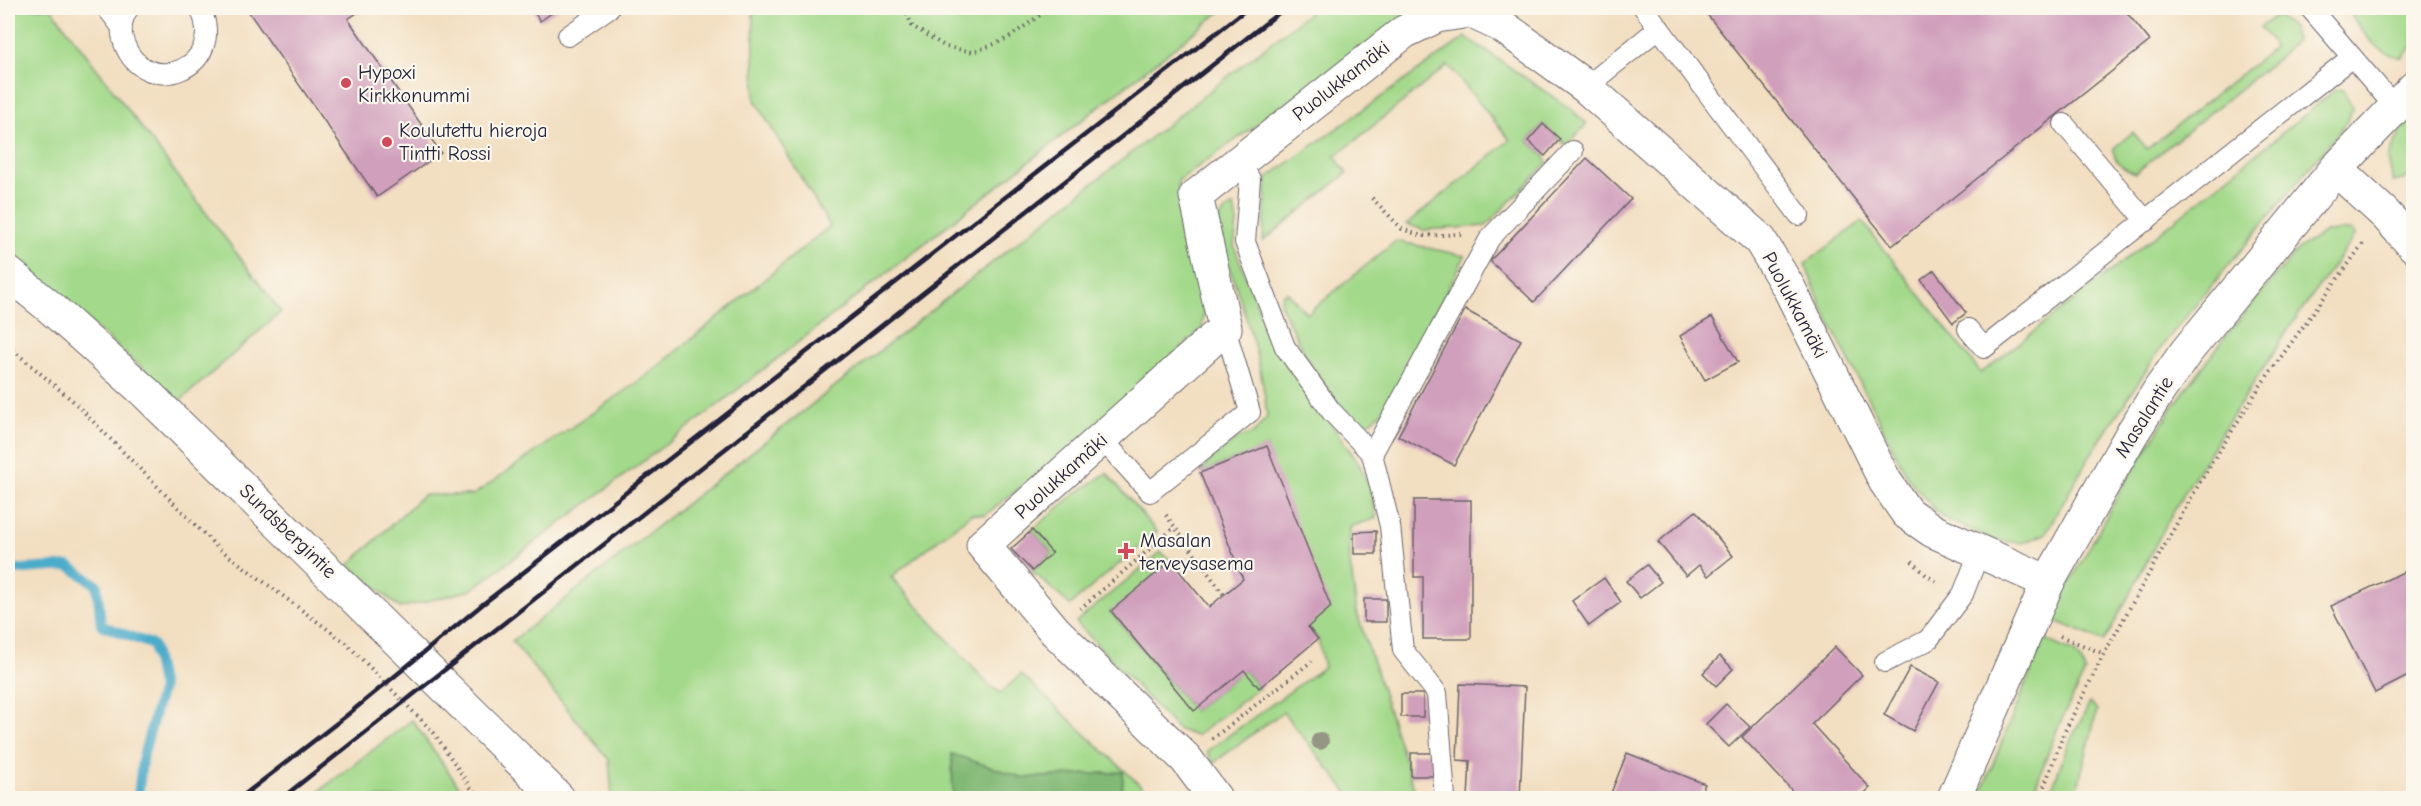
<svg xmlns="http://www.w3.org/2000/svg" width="2421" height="806" viewBox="0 0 2421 806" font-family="'Comic Neue',sans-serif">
<rect width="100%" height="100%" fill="#fbf7ec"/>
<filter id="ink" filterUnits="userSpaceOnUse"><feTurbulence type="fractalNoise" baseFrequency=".0167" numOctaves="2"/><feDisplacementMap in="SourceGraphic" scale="12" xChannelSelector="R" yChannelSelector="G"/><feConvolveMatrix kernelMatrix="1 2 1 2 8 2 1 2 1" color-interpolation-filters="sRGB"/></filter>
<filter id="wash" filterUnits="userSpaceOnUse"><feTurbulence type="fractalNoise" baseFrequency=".008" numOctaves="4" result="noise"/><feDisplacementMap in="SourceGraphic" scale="24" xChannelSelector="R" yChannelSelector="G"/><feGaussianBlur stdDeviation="1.35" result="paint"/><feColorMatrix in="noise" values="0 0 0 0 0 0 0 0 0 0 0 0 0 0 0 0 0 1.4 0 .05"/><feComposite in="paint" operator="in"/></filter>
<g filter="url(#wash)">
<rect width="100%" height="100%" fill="#f2dec0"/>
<g fill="#a3d98a" stroke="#627e62" stroke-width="1.5">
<polygon points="8,8 51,8 281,312 180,401 8,252"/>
<polygon points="753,8 1225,8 709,412 471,590 400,608 349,565 423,495 473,495 646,376 830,226 755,100"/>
<polygon points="1315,8 1421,8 1178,181 1181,224 1204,304 1202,329 1077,443 985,515 971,514 891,577 988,684 1001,693 1021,674 1154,798 1122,798 1123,772 1024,778 952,755 953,798 612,798 609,760 512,641"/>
<path d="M 2346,8 L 2413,8 L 2413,46 L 2402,58 C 2372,52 2363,31 2346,8 Z"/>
<path d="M 2278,15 L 2293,29 L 2296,40 L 2282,55 L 2135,173 C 2123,167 2113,163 2114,148 L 2133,132 L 2147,149 L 2275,47 L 2260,27 Z"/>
<polygon points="1466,37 1572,110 1587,124 1566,145 1543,124 1528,141 1545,156 1547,163 1486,226 1423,230 1407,224 1510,140 1448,65 1335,157 1347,173 1263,241 1267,178"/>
<polygon points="2343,89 2352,108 2348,121 2165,342 2091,454 2045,534 2023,543 1995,540 1941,517 1908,478 1822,307 1805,264 1862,221 1981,373 2174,221 2335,90"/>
<polygon points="2413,117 2413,171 2406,179 2393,182 2388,158 2400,133"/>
<path d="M 1234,206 L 1237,223 L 1234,246 L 1263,321 L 1289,365 L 1358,462 L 1370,487 L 1376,518 L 1350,527 L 1350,562 L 1357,613 L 1417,798 L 1352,798 L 1283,712 L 1213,763 L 1207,751 L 1324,667 L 1318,639 L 1308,627 L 1267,447 L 1200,473 L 1213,458 L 1238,438 L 1254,433 L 1267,417 C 1263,356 1236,289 1217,230 C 1219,218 1222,211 1234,206 Z"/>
<polygon points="2351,230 2355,235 2292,324 2220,435 2176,506 2108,635 2103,641 2054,620 2061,599 2122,488 2174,405 2226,336 2299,248 2326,232"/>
<path d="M 1396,241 L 1465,256 L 1386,408 L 1371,422 L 1357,422 C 1322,391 1299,345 1280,303 L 1282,295 L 1287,292 L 1307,314 Z"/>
<polygon points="1107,473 1157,532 1070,605 1032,571 1052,553 1032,530 1076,493"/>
<polygon points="1161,552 1171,561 1111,612 1194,711 1244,670 1259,688 1196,736 1177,729 1076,622"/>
<polygon points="2044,639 2075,653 2082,663 2085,672 2058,727 2031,798 1979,798"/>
<polygon points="2090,703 2097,710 2075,798 2049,798 2067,747"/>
<polygon points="412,720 467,798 310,798"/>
</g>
<polygon fill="#82b976" stroke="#526e58" stroke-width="1.5" points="952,754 1024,778 1123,772 1122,798 953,798"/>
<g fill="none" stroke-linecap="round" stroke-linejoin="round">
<polyline stroke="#4bacca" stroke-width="10" points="8,570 69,566 97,585 101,625 153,645 162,688 142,760 138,798"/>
</g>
<g id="blocks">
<g fill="#d09fbc">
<polygon points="246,8 364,8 348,19 441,153 377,197"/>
<polygon points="531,8 559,8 540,21"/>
<polygon points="1702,8 2123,8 2150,41 1892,246"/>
<polygon points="1543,124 1560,139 1545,156 1528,141"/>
<polygon points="1587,158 1631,199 1534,302 1490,261"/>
<polygon points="1934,270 1966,313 1953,323 1921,280"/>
<polygon points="1465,310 1521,340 1454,465 1398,436"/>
<polygon points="1712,317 1738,362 1705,380 1680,336"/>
<polygon points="1267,446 1331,607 1308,627 1318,639 1259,688 1244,670 1194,711 1111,611 1171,561 1209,607 1243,579 1200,473"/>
<polygon points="1414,500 1471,500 1471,639 1423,639 1423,577 1414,577"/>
<polygon points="1696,511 1733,556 1708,576 1699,565 1686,576 1658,542"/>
<polygon points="1032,530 1052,553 1032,571 1011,549"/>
<polygon points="1376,531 1376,554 1354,554 1354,532"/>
<polygon points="1647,565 1661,582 1640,598 1626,581"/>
<polygon points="2414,567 2414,673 2375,693 2331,606"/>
<polygon points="1604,578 1621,602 1589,626 1572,601"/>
<rect x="1364" y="599" width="22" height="23"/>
<polygon points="1835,647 1862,675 1812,724 1870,788 1859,798 1799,798 1742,737"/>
<polygon points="1720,656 1733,669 1716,686 1703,673"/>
<polygon points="1910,667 1939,682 1913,731 1884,715"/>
<polygon points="1460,684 1525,687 1520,798 1468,798 1470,761 1457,760"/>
<rect x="1401" y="694" width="22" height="23"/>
<polygon points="1726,704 1750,727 1729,747 1706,724"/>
<rect x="1411" y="753" width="22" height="23"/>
<polygon points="1627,753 1705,784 1699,798 1609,798"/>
</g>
</g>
</g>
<g filter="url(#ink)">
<use href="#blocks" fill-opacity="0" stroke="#6b646a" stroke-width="1.5"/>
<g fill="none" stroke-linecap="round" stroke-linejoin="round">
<g stroke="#6b646a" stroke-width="22">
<g id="service">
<polyline points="107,8 121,26"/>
<path d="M 129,8 C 121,18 120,32 124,43 C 145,101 229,68 200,8"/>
<polyline points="1644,8 1799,215"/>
<polyline points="2310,8 2395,107"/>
<polyline points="568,36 609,8"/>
<polyline points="1586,87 1659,28"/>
<polyline points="2064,124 2146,221"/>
<polyline points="1240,162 1250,179 1245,242 1285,347 1331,411 1372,454"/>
<polyline points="1968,329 1984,348 2352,57"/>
<polyline points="1102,439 1150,492 1250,412 1225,328"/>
<polyline points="1885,662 1928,640 1963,594 1979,553"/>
<polyline points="1445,798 1437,693 1403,650 1390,526 1372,454 1490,238 1573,151"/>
</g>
</g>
<g stroke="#6b646a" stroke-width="35">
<g id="minor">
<polyline points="2336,169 2385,214 2414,246"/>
<polyline points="1215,798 1186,759 1055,631 983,545 1225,328 1196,196 1404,32 1437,16 1470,11 1502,26 1586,87 1760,240 1789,288 1885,481 1907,513 1933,531 2048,582"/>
</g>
</g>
<g stroke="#6b646a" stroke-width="35">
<polyline id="tertiary" points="1954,798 2048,582 2131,435 2160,389 2186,352 2336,169 2414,88"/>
</g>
<g stroke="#6b646a" stroke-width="35">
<polyline id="secondary" points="8,273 51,308 145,392 558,798"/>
</g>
<g stroke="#6b646a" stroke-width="4" stroke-dasharray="1.5 4.5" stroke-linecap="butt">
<polyline points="905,8 912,26 946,47 974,52 1007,39 1050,8"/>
<polyline points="2407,189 2414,182"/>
<polyline points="1372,198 1402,229 1422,236 1462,234"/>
<polyline points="8,346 73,401 217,547 346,643 434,733 471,788 482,798"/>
<polyline points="1166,515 1224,595"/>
<polyline points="1912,561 1927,576 1938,582"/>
<polyline points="1080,609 1175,527"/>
<polyline points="2060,636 2104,654"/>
<polyline points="1212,739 1312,661"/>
<polyline points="2040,798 2063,735 2104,654 2200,482 2260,386 2365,241"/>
</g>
<use href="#service" stroke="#fff" stroke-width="20"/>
<use href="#minor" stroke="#fff" stroke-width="33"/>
<use href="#tertiary" stroke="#fff" stroke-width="33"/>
<use href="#secondary" stroke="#fff" stroke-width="33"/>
<g stroke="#22223b" stroke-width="4.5">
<polyline points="240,798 346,716 483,604 1248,8"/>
<polyline points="282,798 1285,8"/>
</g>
</g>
<circle fill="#959584" cx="1320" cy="741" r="9"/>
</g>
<g fill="#d1495b" stroke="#fbf7ec" stroke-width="2">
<circle cx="346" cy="83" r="6"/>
<circle cx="387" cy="142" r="6"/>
<path d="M1123 542h6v6h6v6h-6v6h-6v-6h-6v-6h6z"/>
</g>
<g text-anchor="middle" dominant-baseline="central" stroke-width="4.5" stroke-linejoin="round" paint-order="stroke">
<g font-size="20" fill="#22223b" stroke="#fbf7ec" text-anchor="start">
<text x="358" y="72">Hypoxi<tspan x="358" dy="23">Kirkkonummi</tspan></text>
<text x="399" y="130">Koulutettu hieroja<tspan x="399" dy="23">Tintti Rossi</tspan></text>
<text x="1140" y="540">Masalan<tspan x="1140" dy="23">terveysasema</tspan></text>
</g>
<g font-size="20" fill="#22223b" stroke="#fbf7ec">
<text transform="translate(1341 81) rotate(-38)">Puolukkamäki</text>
<text transform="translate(1795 305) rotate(62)">Puolukkamäki</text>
<text transform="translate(2144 417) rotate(-58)">Masalantie</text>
<text transform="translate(1061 476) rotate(-42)">Puolukkamäki</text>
<text transform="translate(288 531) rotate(44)">Sundsbergintie</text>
</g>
</g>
<rect width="2421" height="806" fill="none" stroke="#fbf7ec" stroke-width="30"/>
</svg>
